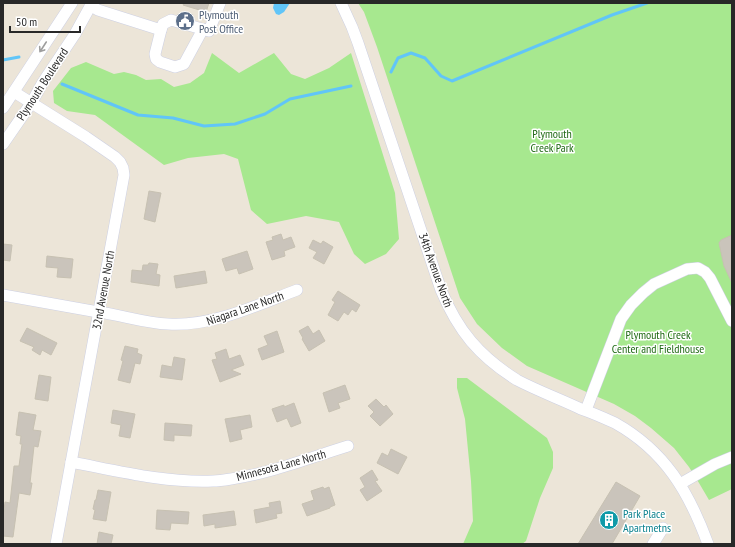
<svg xmlns="http://www.w3.org/2000/svg" width="735" height="547" viewBox="0 0 735 547" font-family="'PT Sans Narrow',sans-serif">
<rect width="100%" height="100%" fill="#ece5d8"/>
<g fill="#a7e88f">
<polygon points="358,3 732,3 732,489 709,500 699,483 689,467 674,448 651,428 635,416 614,404 527,366 502,348 477,324 460,298 377,47 364,12"/>
<polygon points="212,53 239,73 274,53 291,74 305,79 329,68 351,53 395,193 399,239 386,254 365,264 354,254 339,222 306,216 267,224 251,210 238,159 224,154 188,158 164,165 95,115 67,111 54,103 53,91 71,68 86,62 114,74 124,72 136,75 146,80 161,79 174,87 190,83 204,73"/>
<polygon points="457,378 467,378 547,438 553,452 553,468 540,498 526,541 522,544 463,544 473,521 471,481 465,419 457,388"/>
</g>
<polygon fill="#61c5f8" points="274,3 290,3 284,12 279,15 276,14 273,8"/>
<g fill="none" stroke-linecap="round" stroke-linejoin="round">
<g stroke="#61c5f8" stroke-width="3">
<polyline points="3,60 19,57"/>
<polyline points="391,72 398,58 411,53 425,58 441,76 452,81 612,15 647,3"/>
<polyline points="62,84 138,115 173,118 204,126 235,124 265,114 290,99 351,86"/>
</g>
</g>
<g fill="#cac4bb" stroke="#c7c1b2">
<polygon points="184,3 209,3 206,12 183,5"/>
<polygon points="149,191 161,193 155,222 144,219"/>
<polygon points="281,234 283,240 291,237 295,247 284,251 285,256 272,260 266,242 273,240 272,237"/>
<polygon points="732,235 732,283 724,266 719,243 721,240"/>
<polygon points="313,240 321,244 323,241 333,247 324,264 313,258 317,252 309,248"/>
<polygon points="3,244 12,245 10,261 3,260"/>
<polygon points="247,251 253,269 239,274 237,268 226,271 222,259"/>
<polygon points="47,256 73,259 71,278 57,277 58,268 46,267"/>
<polygon points="149,263 158,264 156,274 160,275 159,286 131,282 132,270 142,271 143,265 148,265"/>
<polygon points="205,271 207,283 176,288 174,276"/>
<polygon points="338,291 360,305 356,312 352,309 348,315 344,312 338,321 328,315 335,302 332,300"/>
<polygon points="308,326 313,334 319,330 325,341 309,351 302,339 303,338 299,331"/>
<polygon points="27,328 57,343 51,355 42,350 40,355 32,350 34,347 20,341"/>
<polygon points="277,331 284,352 262,360 258,349 268,345 264,336"/>
<polygon points="125,346 138,349 137,353 142,355 140,364 135,363 130,383 118,380 123,361 121,360"/>
<polygon points="226,349 229,359 240,355 244,365 231,370 241,374 220,382 212,360 217,359 215,353"/>
<polygon points="174,357 185,359 182,380 160,377 162,365 172,367"/>
<polygon points="39,375 51,377 48,401 35,399"/>
<polygon points="345,385 350,399 338,403 340,408 329,412 323,393"/>
<polygon points="376,399 384,407 386,405 393,414 380,426 370,416 374,412 368,406"/>
<polygon points="294,403 301,423 291,427 287,418 277,422 272,409 284,405 284,407"/>
<polygon points="113,410 135,414 130,438 119,436 121,425 111,423"/>
<polygon points="19,412 36,415 33,430 41,431 38,447 34,446 30,483 32,483 30,495 19,493 13,537 3,536 3,518 5,502 10,503 14,466 19,466 22,444 20,444 21,436 16,435"/>
<polygon points="250,415 252,427 240,430 242,439 230,442 225,419"/>
<polygon points="165,423 192,425 191,436 174,435 174,441 164,440"/>
<polygon points="391,449 407,457 398,474 377,463 382,453 388,456"/>
<polygon points="372,470 378,480 375,481 382,491 367,501 360,490 365,487 360,478"/>
<polygon points="616,482 640,496 612,544 578,544"/>
<polygon points="323,487 324,489 329,487 335,505 330,507 330,508 307,516 302,504 314,500 311,491"/>
<polygon points="98,490 111,492 106,521 93,519 95,510 93,509 95,500 96,500"/>
<polygon points="280,501 282,513 276,514 277,518 256,523 254,510 270,507 269,503"/>
<polygon points="157,510 189,512 188,524 171,523 170,530 156,529"/>
<polygon points="234,511 236,525 215,528 215,524 204,526 203,515"/>
<polygon points="99,532 113,535 111,544 97,544"/>
</g>
<g fill="none" stroke-linecap="round" stroke-linejoin="round">
<g stroke="#cdd0e3" stroke-width="12">
<g id="minor">
<path d="M 341,3 L 352,27 L 358,43 L 441,290 C 458,331 479,356 517,380 C 538,391 560,399 581,409 C 593,413 604,418 615,423 C 665,451 689,492 708,544"/>
<polyline points="91,6 98,10 161,30 163,24 171,20 209,31 220,3"/>
<polyline points="161,30 155,54 156,59 160,62 175,67 184,64 203,29"/>
<polyline points="14,92 86,137 115,157 120,162 123,168 124,175 56,544"/>
<polyline points="3,108 72,3"/>
<polyline points="3,144 32,102 43,82 75,34 92,3"/>
<path d="M 3,295 L 98,312 C 122,315 144,323 168,324 C 212,327 257,305 297,290"/>
<polyline points="586,410 621,319 631,305 643,293 654,284 687,269 698,268 705,272 710,278 732,321"/>
<path d="M 71,462 C 118,471 165,483 213,481 C 219,481 225,480 231,479 C 271,473 309,458 348,446"/>
<polyline points="680,484 715,464 732,457"/>
<polyline points="653,544 663,528"/>
</g>
</g>
<use href="#minor" stroke="#fff" stroke-width="11"/>
</g>
<defs><path id="oneway-shaft" d="M-6 0H5M1.5-3L5.5 0L1.5 3" fill="none" stroke-width="1.6" stroke-linecap="round" stroke-linejoin="round"/></defs>
<use stroke="#9e9e9e" href="#oneway-shaft" transform="translate(43 47) rotate(123)"/>
<defs>
<g id="civic-disc" transform="scale(1)"><circle r="9.5" fill="#5c6f8a" stroke="#fff"/><path d="M-.6-6.5H3V-4.5H.6V-3L4-1V1h2V6H-6V1h2V-1L-.6-3ZM-1.2 2.5V6h2.4V2.5Z" fill="#fff"/></g>
<g id="building-disc" transform="scale(1)"><circle r="9.5" fill="#0f9aa8" stroke="#fff"/><path d="M-4-6H4V6H1V3H-1V6H-4ZM-2.5-4.3h1.7v1.8h-1.7ZM.8-4.3h1.7v1.8H.8ZM-2.5-1h1.7V.8h-1.7ZM.8-1h1.7V.8H.8Z" fill="#fff"/></g>
</defs>
<g fill-rule="evenodd">
<use href="#civic-disc" x="185" y="21"/>
<use href="#building-disc" x="609" y="520"/>
</g>
<g text-anchor="middle" dominant-baseline="central" stroke-width="3" stroke-linejoin="round" paint-order="stroke">
<g font-size="12" fill="#4e5e75" stroke="#fff" text-anchor="start">
<text x="199" y="14">Plymouth<tspan x="199" dy="14">Post Office</tspan></text>
</g>
<g font-size="12" fill="#282828" stroke="#fff">
<text transform="translate(42 84) rotate(-57)">Plymouth Boulevard</text>
<text transform="translate(436 270) rotate(70)">34th Avenue North</text>
<text transform="translate(103 290) rotate(-80)">32nd Avenue North</text>
<text transform="translate(245 308) rotate(-19)">Niagara Lane North</text>
<text transform="translate(281 465) rotate(-15)">Minnesota Lane North</text>
</g>
<g font-size="12" fill="#1f6914" stroke="#fff">
<text x="552" y="133">Plymouth<tspan x="552" dy="14">Creek Park</tspan></text>
<text x="658" y="334">Plymouth Creek<tspan x="658" dy="14">Center and Fieldhouse</tspan></text>
</g>
<g font-size="12" fill="#0d838f" stroke="#fff" text-anchor="start">
<text x="623" y="513">Park Place<tspan x="623" dy="14">Apartmetns</tspan></text>
</g>
</g>
<rect width="735" height="547" fill="none" stroke="#282828" stroke-width="8"/>
<path d="M10 26v6h70v-6" fill="none" stroke="#282828" stroke-width="2"/>
<text x="16" y="26" font-size="12" fill="#282828" stroke="#ffffff" stroke-width="3" paint-order="stroke">50 m</text>
</svg>
